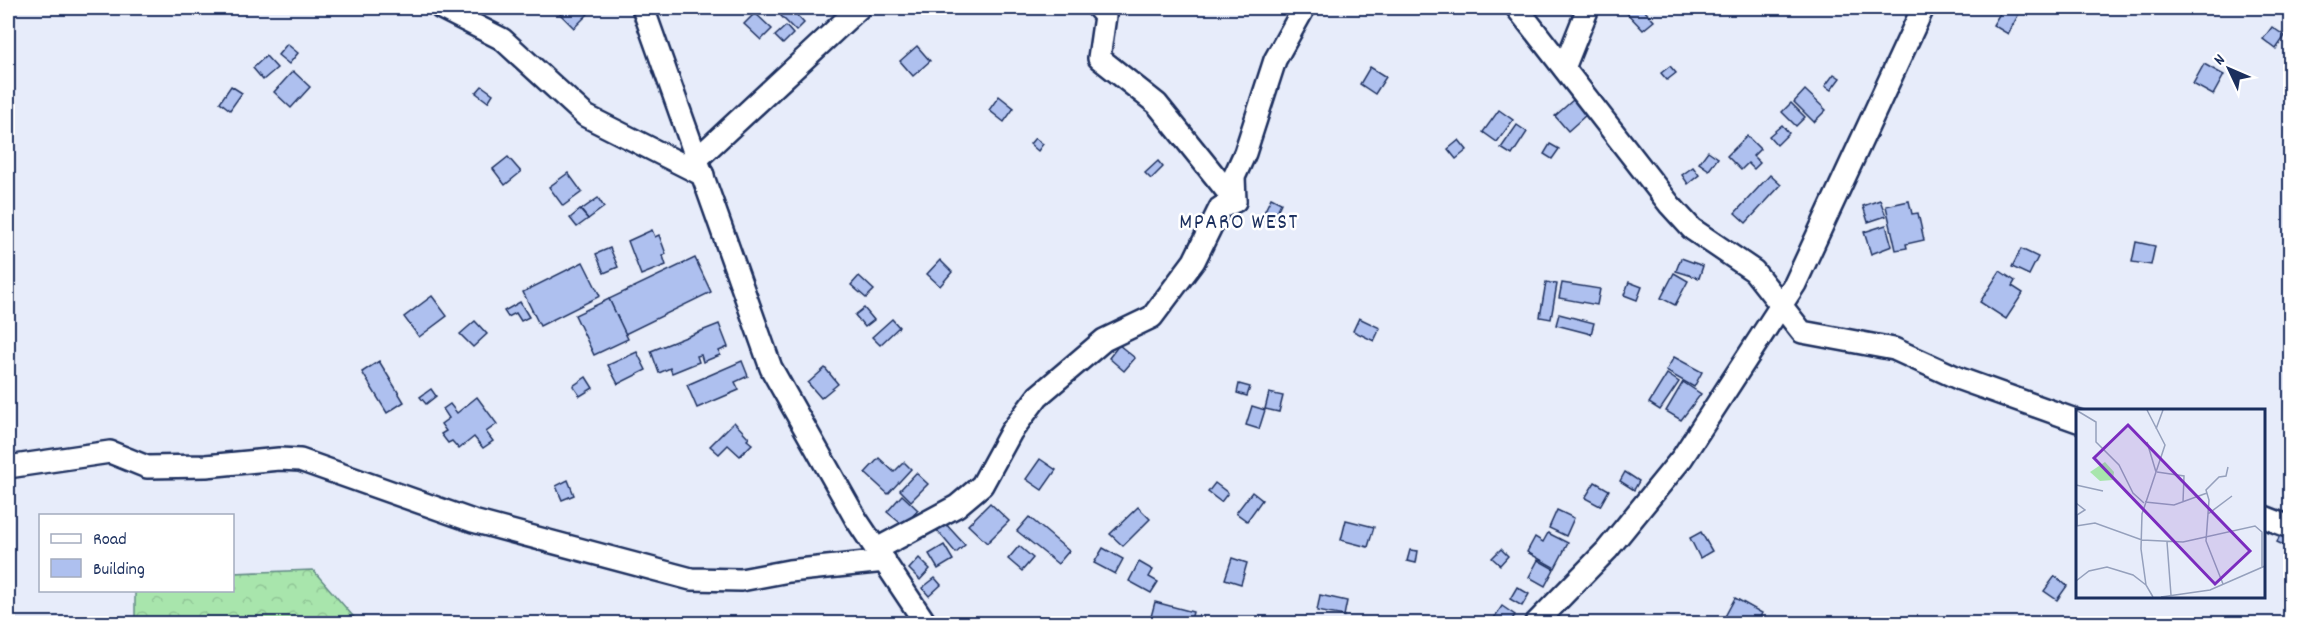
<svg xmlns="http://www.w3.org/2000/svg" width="2298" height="631" viewBox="0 0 2298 631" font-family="Dekko,sans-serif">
<defs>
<pattern id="forest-crowns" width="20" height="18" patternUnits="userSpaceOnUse" patternTransform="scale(1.5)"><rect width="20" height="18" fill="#a8e5ac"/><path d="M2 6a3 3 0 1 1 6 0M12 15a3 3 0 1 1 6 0" fill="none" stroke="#90c596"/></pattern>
</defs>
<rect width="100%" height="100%" fill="#e7ecfa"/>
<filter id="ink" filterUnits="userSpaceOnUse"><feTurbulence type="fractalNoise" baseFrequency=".0167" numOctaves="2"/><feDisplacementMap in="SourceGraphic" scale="12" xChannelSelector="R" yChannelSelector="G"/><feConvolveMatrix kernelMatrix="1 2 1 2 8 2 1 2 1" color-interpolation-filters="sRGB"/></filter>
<g filter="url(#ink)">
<polygon fill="url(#forest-crowns)" stroke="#628a85" stroke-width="1.5" points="313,570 359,623 135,623 135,591 232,590 233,573"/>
<g fill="#aec0ef" stroke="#1b2f5e" stroke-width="1.5">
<polygon points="554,8 586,8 584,9 588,14 574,28"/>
<polygon points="790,8 804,23 796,31 781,16"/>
<polygon points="1642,8 1654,21 1643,30 1623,9"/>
<polygon points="2003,8 2022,8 2008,34 1993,25"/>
<polygon points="755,13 772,29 761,40 744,24"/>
<polygon points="786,26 793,34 783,44 775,36"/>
<polygon points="2272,27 2285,36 2276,49 2263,39"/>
<polygon points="287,44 298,53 289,64 278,55"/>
<polygon points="917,46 930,61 913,76 900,61"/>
<polygon points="266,56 277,68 263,80 253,68"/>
<polygon points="2204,64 2224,75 2213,95 2193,84"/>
<polygon points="1670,66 1676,73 1667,80 1661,73"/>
<polygon points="1370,67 1386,77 1375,94 1360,84"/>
<polygon points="293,71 310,87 291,108 274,92"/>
<polygon points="1834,74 1840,78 1831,90 1825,86"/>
<polygon points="231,86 242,93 230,110 220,102"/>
<polygon points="482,86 493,94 488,102 476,93"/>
<polygon points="1805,90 1826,110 1814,122 1794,102"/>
<polygon points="999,96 1014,108 1004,122 989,110"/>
<polygon points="1573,100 1586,115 1568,131 1555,116"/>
<polygon points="1791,103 1805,117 1796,126 1782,112"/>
<polygon points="1499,110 1513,120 1497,142 1483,132"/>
<polygon points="1517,125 1527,132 1512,155 1501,148"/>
<polygon points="1782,125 1789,133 1777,145 1769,136"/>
<polygon points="1747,136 1760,149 1753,156 1760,163 1754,169 1748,163 1741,170 1727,156"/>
<polygon points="1035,138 1043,144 1038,151 1030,144"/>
<polygon points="1459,140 1467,150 1456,159 1448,149"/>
<polygon points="1550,144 1559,149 1552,159 1544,154"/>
<polygon points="1708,151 1718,158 1709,170 1699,163"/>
<polygon points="508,157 521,172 505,185 493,169"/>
<polygon points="1158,161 1163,167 1151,179 1145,173"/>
<polygon points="1693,167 1699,175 1688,184 1682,175"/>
<polygon points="568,173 582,192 563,206 549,187"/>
<polygon points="1770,175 1781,185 1746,223 1735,213"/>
<polygon points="598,198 604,207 588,219 581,210"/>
<polygon points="1271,198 1281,203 1271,224 1261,219"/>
<polygon points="1880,200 1886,216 1868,222 1863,206"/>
<polygon points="1909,201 1912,214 1918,213 1924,240 1906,244 1907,248 1896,250 1886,206"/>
<polygon points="580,210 588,219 577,227 570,218"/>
<polygon points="1886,225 1892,246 1871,254 1864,232"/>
<polygon points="652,230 655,237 659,235 666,254 663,256 666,265 641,275 628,241"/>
<polygon points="2136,242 2155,246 2151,265 2132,262"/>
<polygon points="610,248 618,267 604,273 596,254"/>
<polygon points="2021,249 2038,257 2029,275 2012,267"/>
<polygon points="695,258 711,292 625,334 609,299"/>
<polygon points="1681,258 1703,266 1699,278 1676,271"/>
<polygon points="940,260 952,272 940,286 927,274"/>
<polygon points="583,262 600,296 540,326 523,292"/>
<polygon points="2000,271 2015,281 2012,286 2023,293 2006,319 1980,302"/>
<polygon points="1674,273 1688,281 1675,305 1661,298"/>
<polygon points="859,276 874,290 866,298 851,285"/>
<polygon points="1546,282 1557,284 1551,319 1540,317"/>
<polygon points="1629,282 1642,287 1637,300 1624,295"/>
<polygon points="1562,283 1600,289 1597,305 1559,298"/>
<polygon points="432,296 447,316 419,337 404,317"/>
<polygon points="609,299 628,339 594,355 575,315"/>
<polygon points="520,302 529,317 521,321 516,313 508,317 504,311"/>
<polygon points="864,308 874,320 865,327 855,315"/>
<polygon points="1559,314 1594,323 1591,334 1556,325"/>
<polygon points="1359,318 1380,328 1374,341 1353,331"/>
<polygon points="892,319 899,327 880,345 872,337"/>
<polygon points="475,321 487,334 473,347 460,334"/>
<polygon points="719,324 728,347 719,351 720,355 703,362 701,355 697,356 699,362 672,373 670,368 659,373 651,351"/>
<polygon points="1119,345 1135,358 1124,371 1109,358"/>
<polygon points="637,352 646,370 618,384 608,365"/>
<polygon points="1674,357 1702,372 1694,387 1666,371"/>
<polygon points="379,361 404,402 387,413 362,372"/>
<polygon points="742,361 748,376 735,382 739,390 697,408 687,385"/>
<polygon points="825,368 838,384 821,398 808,383"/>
<polygon points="1667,374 1679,382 1660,410 1649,403"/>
<polygon points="586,377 593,388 580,396 573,386"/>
<polygon points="1683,382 1701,394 1681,420 1666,411"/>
<polygon points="1239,384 1250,387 1247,396 1237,393"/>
<polygon points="431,389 436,396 426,404 420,397"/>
<polygon points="1269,393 1283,396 1279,412 1265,409"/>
<polygon points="477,397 497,424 486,432 493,441 483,448 474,437 459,449 452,441 448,443 441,434 446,431 441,424 449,418 443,409 450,404 457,413"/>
<polygon points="1252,406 1265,410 1259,429 1246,425"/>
<polygon points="734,422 749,438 747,440 752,444 740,456 728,445 719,454 710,446"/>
<polygon points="879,458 894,472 904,462 911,469 888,494 865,473"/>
<polygon points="1040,459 1056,470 1042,490 1026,479"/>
<polygon points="1625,472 1639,481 1634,490 1620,481"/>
<polygon points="916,473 928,484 911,501 900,490"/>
<polygon points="568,480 574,495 562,500 556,486"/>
<polygon points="1595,482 1609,490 1600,506 1585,498"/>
<polygon points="1215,483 1228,493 1221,502 1208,492"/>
<polygon points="1252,492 1262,500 1247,521 1236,513"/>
<polygon points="902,495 918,510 904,526 887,512"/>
<polygon points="990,503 1009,521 987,543 968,525"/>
<polygon points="1138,507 1150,519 1123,546 1110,534"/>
<polygon points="1557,510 1574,518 1566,536 1549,528"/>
<polygon points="1029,517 1069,551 1058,564 1017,531"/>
<polygon points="1346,520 1374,527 1368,547 1341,540"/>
<polygon points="944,522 965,545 956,553 936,529"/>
<polygon points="2282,530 2290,533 2290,548 2277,542"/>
<polygon points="1701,532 1712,551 1700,558 1690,538"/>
<polygon points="1548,533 1568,543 1555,568 1527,552 1535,537 1543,542"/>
<polygon points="944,545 953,560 938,569 929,554"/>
<polygon points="1019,546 1033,558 1022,571 1008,559"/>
<polygon points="1103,548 1123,559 1115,574 1094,563"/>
<polygon points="1501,549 1508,556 1500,565 1492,558"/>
<polygon points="1410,550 1418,551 1416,563 1407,561"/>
<polygon points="919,558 930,569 920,580 909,569"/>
<polygon points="1232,558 1247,563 1241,584 1225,579"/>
<polygon points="1538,560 1554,569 1545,586 1529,577"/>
<polygon points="1139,562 1153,570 1149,577 1158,582 1151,593 1129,581"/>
<polygon points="2055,576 2067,586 2057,600 2044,591"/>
<polygon points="935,578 941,585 929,596 922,588"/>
<polygon points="1517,587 1529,594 1522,606 1510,599"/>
<polygon points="1320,595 1347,601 1344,616 1317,611"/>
<polygon points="1735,598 1762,613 1757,624 1721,624"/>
<polygon points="1155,602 1193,612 1190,624 1149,624"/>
<polygon points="1502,606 1515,615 1509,624 1490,624"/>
</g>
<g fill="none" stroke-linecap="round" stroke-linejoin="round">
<g stroke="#1b2f5e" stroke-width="26">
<g id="minor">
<polyline points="441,8 502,39 586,116 703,175"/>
<polyline points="643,8 771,368 856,519 926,624"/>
<polyline points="1098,8 1105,16 1099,58 1157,104 1235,201"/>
<polyline points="1517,8 1670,205 1692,229 1754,271 1802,332 1894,349 1960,379 2078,421"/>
<polyline points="1564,68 1588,8"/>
<polyline points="698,158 859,8"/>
<polyline points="8,467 110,452 147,467 206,466 279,459 300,460 473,521 691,579 741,580 789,571 885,561"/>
<polyline points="2264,517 2290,527"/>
<polyline points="877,549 957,506 982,485 1011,432 1038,396 1104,340 1152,317 1194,261 1220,208 1235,201 1234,177 1245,153 1275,60 1304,8"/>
<polyline points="1535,624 1607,550 1682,458 1795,284 1923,8"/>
</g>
</g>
<use href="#minor" stroke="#fff" stroke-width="21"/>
</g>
</g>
<g text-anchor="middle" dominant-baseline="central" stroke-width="5" stroke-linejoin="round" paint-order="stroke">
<g font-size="22" letter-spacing="1.5" fill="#1b2f5e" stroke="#fff">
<text x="1239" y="223">MPARO WEST</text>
</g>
</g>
<g transform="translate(2076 409)">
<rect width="189" height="189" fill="#e7ecfa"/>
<path d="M 29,53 L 38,63 L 37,71 L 24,72 L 14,63 Z" fill="#a8e5ac"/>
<path fill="none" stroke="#95a0bc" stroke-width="1.5" d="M 0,1 L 20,13 L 20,33 L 43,56 L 57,84 L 68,94M 71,1 L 89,36 L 66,105 L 65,140 L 70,176 L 77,188M 80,20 L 87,1M 71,33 L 80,63M 81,63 L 108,67 L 107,93M 0,76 L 27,82M 69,93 L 98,96 L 131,84M 0,94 L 9,101 L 1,106 L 1,117M 132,105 L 156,87M 0,117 L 19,114 L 66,131 L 107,133 L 179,117 L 186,123 L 186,158M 91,133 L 95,186M 0,172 L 13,162 L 31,158 L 57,166 L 70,176M 147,175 L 130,132 L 133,91 L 130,81 L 143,68 L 150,67 L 152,58M 85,188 L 134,181 L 189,157"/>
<path fill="#7b2cbf" fill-opacity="0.15" stroke="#7b2cbf" stroke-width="3" d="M 52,16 L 174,142 L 139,175 L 18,49 Z"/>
<rect width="189" height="189" fill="none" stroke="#1b2f5e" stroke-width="3"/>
</g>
<rect width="2298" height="631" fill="none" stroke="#fff" stroke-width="30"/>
<rect x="15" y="15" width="2268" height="601" fill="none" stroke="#1b2f5e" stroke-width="2" filter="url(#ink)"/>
<rect x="39" y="514" width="195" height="78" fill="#ffffff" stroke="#a4acbf" stroke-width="1.5"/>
<rect x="51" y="534" width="30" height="9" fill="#ffffff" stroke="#a4acbf" stroke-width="1.5"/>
<text x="93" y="544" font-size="18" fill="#1b2f5e">Road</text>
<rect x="51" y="559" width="30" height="18" fill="#aec0ef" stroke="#a4acbf" stroke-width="1.5"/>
<text x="93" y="574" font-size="18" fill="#1b2f5e">Building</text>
<g transform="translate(2229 69) rotate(314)" stroke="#ffffff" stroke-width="4.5" paint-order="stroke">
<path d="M0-4.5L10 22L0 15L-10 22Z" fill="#1b2f5e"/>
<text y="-9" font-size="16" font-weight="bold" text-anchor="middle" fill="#1b2f5e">N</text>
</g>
</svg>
